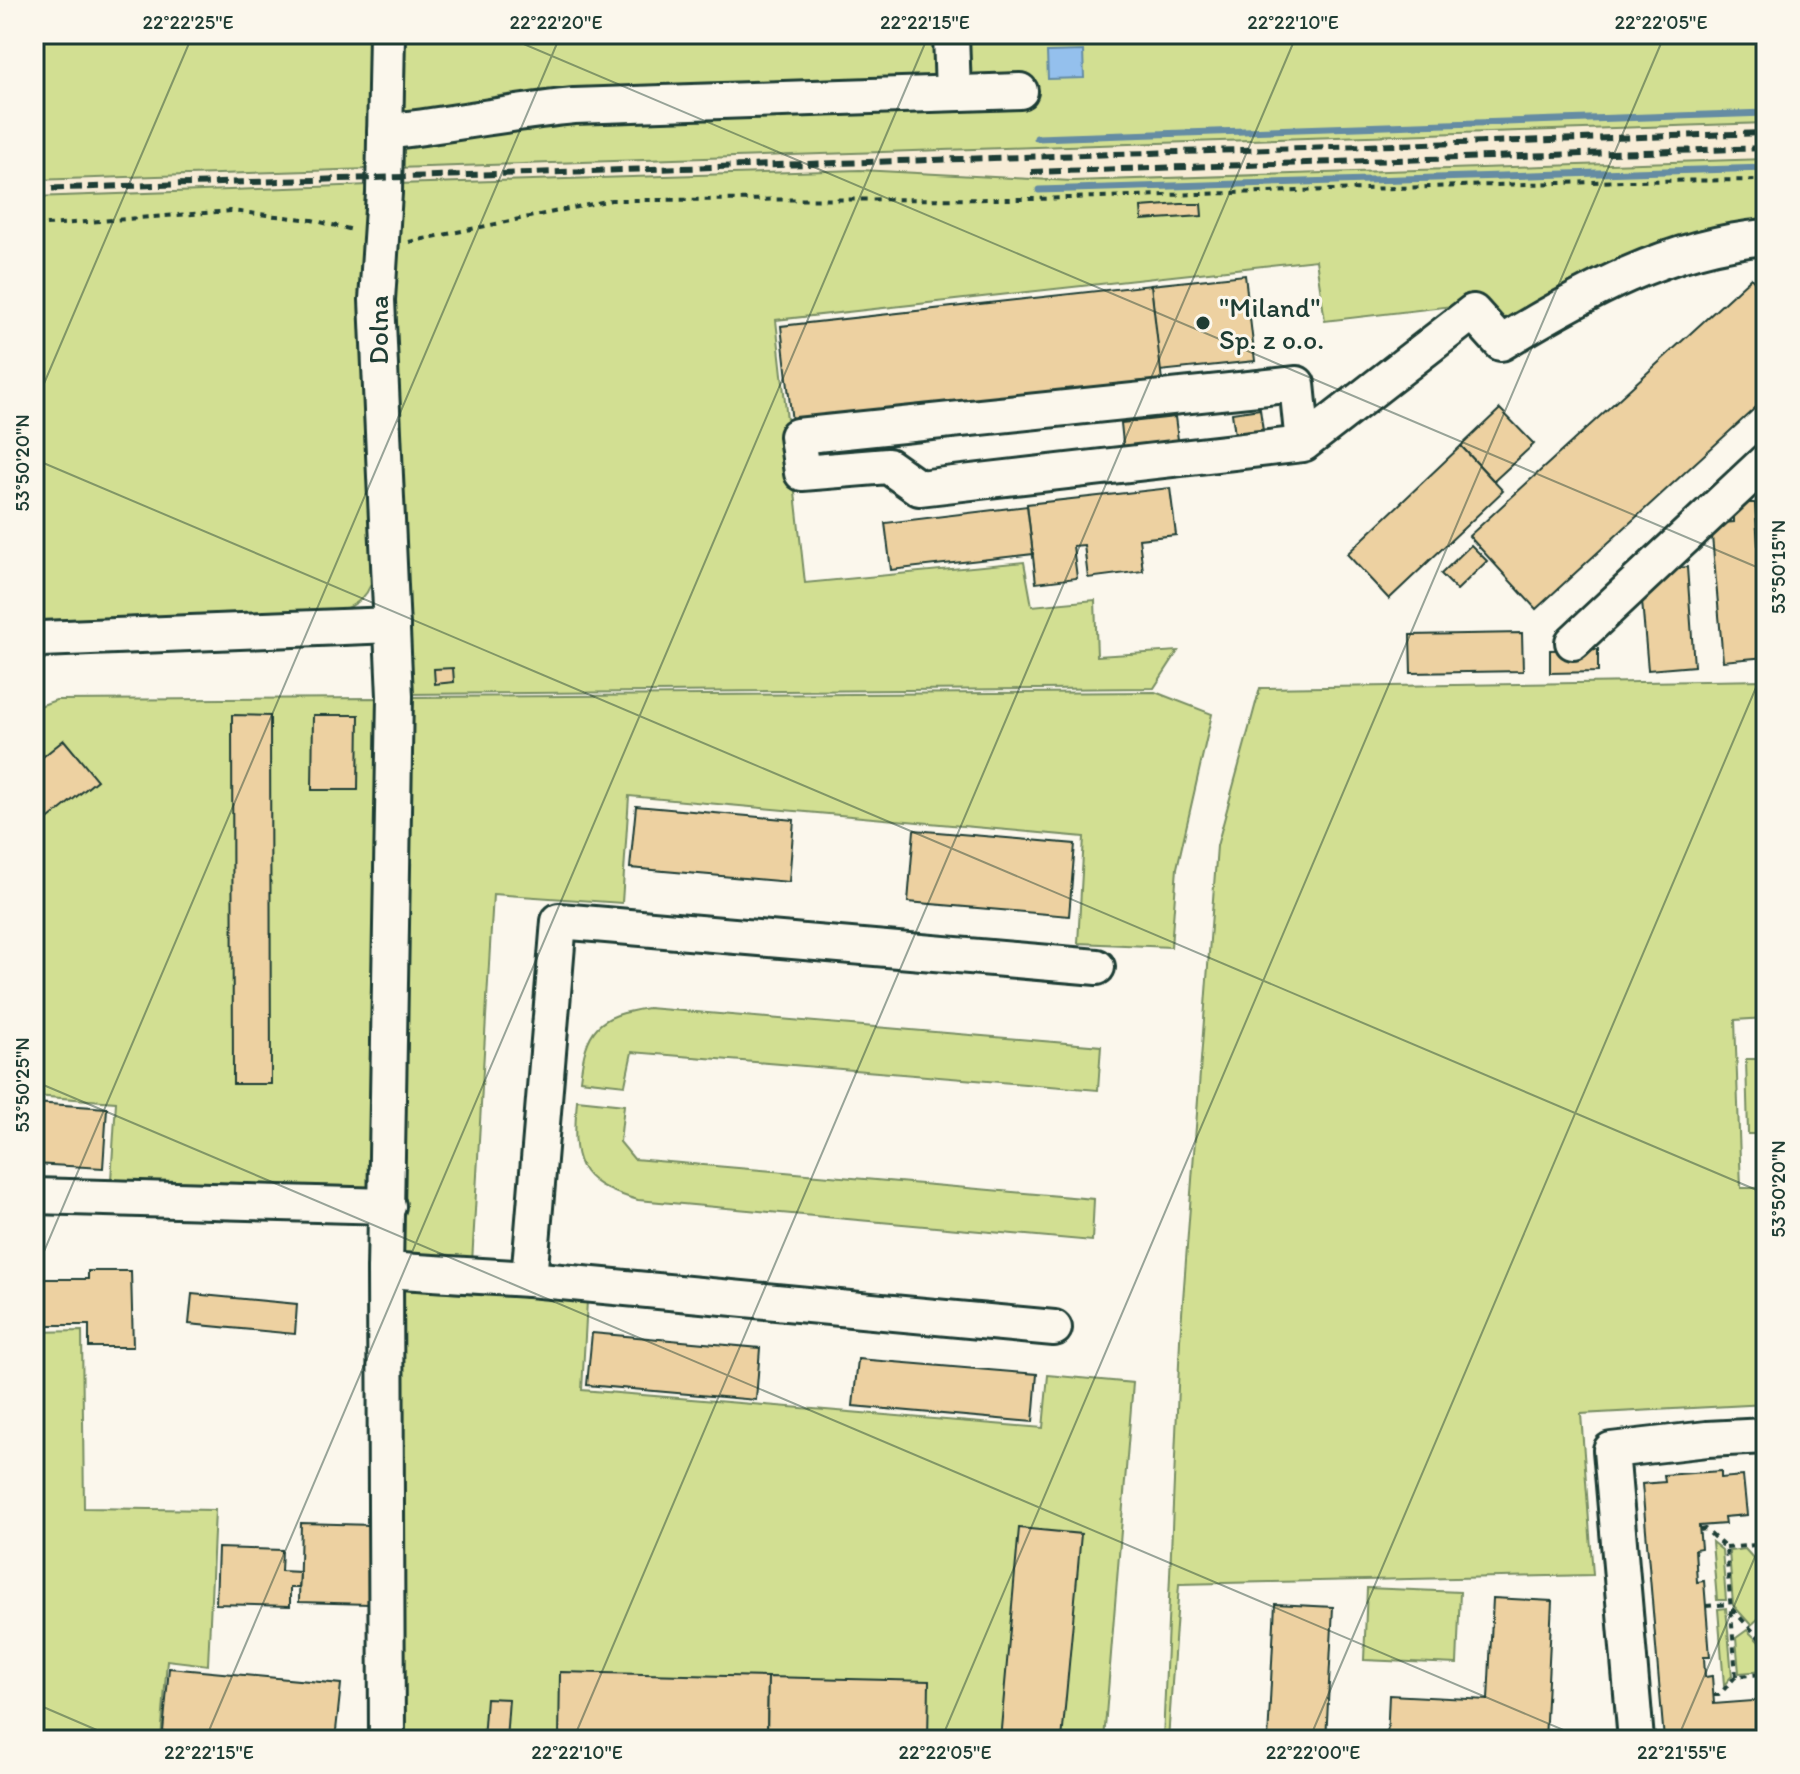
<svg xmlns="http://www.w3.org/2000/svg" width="1800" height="1774" viewBox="0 0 1800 1774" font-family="Itim,sans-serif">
<rect width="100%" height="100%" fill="#fbf7ec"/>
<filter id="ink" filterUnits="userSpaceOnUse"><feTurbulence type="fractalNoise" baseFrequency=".0125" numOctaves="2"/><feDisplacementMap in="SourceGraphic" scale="16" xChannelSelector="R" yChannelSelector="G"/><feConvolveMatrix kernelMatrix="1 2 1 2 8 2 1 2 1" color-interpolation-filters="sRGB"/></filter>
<g filter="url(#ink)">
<g fill="#f7ecd6">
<polygon points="1766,123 1766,159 1072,181 860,170 397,184 397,168"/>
<polygon points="371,169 370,185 34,197 34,180"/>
</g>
<g fill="#d2df92" stroke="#788e63" stroke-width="2">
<polygon points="34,34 373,34 371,169 34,180"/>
<polygon points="400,34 1766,34 1766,123 397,168"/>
<path d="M 1766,159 L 1766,220 C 1671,231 1584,280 1501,323 L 1478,303 L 1325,321 L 1316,260 L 776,320 L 805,583 L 1024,562 L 1032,606 L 1095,600 L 1097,656 L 1178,651 L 1154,688 L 407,694 L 391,370 L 397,184 L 860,170 L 1072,181 Z"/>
<path d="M 370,185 L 375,566 C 371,600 357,604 328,617 L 36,623 L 34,197 Z"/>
<polygon points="1766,680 1766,1018 1735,1020 1741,1188 1766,1188 1766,1404 1581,1414 1593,1575 1179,1584 1168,1740 1163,1740 1180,1340 1217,846 1260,688"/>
<polygon points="1155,692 1212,714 1177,868 1171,947 1078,943 1084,837 629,796 622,903 493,894 472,1263 400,1256 408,697"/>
<polygon points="381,698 375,1189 111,1180 116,1102 34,1096 34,708 56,700"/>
<path d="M 648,1008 L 1101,1046 L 1098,1090 L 632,1052 L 625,1085 L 580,1080 C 586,1028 597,1016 648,1008 Z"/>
<polygon points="1746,1059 1766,1059 1766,1134 1748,1134"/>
<path d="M 577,1100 L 624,1105 L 620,1142 L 634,1159 L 1094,1199 L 1092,1241 L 638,1200 C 574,1182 572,1161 577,1100 Z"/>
<polygon points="400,1290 587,1301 582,1390 1043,1428 1048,1375 1133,1383 1104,1740 398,1740"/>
<polygon points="82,1331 84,1508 215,1510 208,1665 167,1660 161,1740 34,1740 34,1332"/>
<polygon points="1712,1542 1722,1550 1726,1600 1717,1600"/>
<polygon points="1745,1549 1765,1571 1765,1613 1751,1625 1733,1605 1729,1551"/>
<polygon points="1367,1588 1460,1592 1457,1664 1364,1660"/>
<polygon points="1726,1608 1732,1676 1724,1685 1718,1609"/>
<polygon points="1747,1630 1766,1649 1765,1671 1739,1673 1736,1638"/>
</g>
<polygon fill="#94c0ed" stroke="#658ca3" stroke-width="2" points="1083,51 1084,78 1048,79 1047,52"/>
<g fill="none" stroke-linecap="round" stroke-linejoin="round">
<g stroke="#658ca3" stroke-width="7">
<polyline points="1037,138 1766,113"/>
<polyline points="1039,190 1766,168"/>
</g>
</g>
<g fill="#edd1a1" stroke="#1f3d34" stroke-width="2">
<polygon points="1181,204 1201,204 1202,216 1142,220 1141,207"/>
<polygon points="1245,275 1255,361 1160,371 1151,285"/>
<polygon points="1751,278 1766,295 1766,398 1536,609 1469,536"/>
<polygon points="1151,285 1162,381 792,422 781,326"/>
<polygon points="1260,409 1263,431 1235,435 1232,413"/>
<polygon points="1500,409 1534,444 1494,481 1461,446"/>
<polygon points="1175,417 1179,447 1124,453 1121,423"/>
<polygon points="1461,446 1503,491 1389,599 1347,554"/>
<polygon points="1170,488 1176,535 1139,539 1143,571 1088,578 1084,545 1073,546 1077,578 1036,583 1027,504"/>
<polygon points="1746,503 1755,503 1766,657 1723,661 1712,536 1723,523 1734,522 1734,515"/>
<polygon points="1027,506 1033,554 891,570 885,523"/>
<polygon points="1471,545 1487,561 1457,590 1441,574"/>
<polygon points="1687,567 1694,666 1648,670 1642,601 1678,568"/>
<polygon points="1522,633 1523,671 1411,673 1410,635"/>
<polygon points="1598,649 1598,672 1550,673 1550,650"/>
<polygon points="453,668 454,682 435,684 434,669"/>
<polygon points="232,715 270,716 271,1084 233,1084"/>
<polygon points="313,715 359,715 358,790 312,790"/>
<polygon points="64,740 97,780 34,831 34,764"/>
<polygon points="636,806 794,820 789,882 630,868"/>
<polygon points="914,830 1075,844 1069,916 908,902"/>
<polygon points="34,1103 107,1108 103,1168 34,1164"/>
<polygon points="88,1271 131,1271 133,1347 89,1347 89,1325 34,1325 34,1279 88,1279"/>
<polygon points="192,1294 297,1304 295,1334 189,1324"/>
<polygon points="592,1333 760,1348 756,1400 587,1385"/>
<polygon points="858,1359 1037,1374 1033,1422 853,1406"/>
<polygon points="1721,1471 1721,1478 1743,1476 1747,1515 1724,1517 1725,1524 1699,1526 1701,1548 1695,1549 1697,1582 1704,1581 1710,1657 1704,1657 1705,1677 1712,1676 1714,1704 1766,1700 1766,1740 1664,1740 1642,1484 1665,1482 1664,1475"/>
<polygon points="301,1523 372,1525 369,1604 299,1602"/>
<polygon points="1019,1528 1081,1534 1062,1740 1000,1740"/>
<polygon points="218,1548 282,1550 281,1571 300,1572 299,1588 290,1588 290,1606 216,1604"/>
<polygon points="1493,1598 1552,1601 1545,1740 1387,1740 1389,1695 1488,1700"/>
<polygon points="1275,1604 1333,1607 1326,1740 1268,1740"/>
<polygon points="169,1668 341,1684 335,1740 250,1740 163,1732"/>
<polygon points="560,1672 768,1677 767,1740 559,1740"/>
<polygon points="768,1677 929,1681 928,1740 767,1740"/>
<polygon points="486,1698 509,1699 506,1740 483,1740"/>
</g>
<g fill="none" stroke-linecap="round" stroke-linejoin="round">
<g stroke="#1f3d34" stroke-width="40">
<g id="minor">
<polyline points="951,34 953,93"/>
<path d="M 385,132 C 449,125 511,112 574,106 L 1020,91"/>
<path d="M 1303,444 L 1297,384 L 797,436 L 802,473 L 888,466 L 919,488 L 1303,444 L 1473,312 L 1501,343 C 1584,293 1667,246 1766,237"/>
<polyline points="1573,642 1766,461"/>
<polyline points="34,643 41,639 392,625"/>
<polyline points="34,1196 388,1206"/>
<polyline points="385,1270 529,1279 1054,1328"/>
<polyline points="529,1279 559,921 1097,967"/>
<polyline points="387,1740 385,1270 395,696 377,300 384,193 387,34"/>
<polyline points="1636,1740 1611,1450 1707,1439 1766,1436"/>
</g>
</g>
<g stroke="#1f3d34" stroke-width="4" stroke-dasharray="6 6" stroke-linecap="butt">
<polyline points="34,226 231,211 312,220 353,230"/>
<polyline points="409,242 611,200 1035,199 1626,181 1766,180"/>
<polyline points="1700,1530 1705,1529 1726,1548 1736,1676"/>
<polyline points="1726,1548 1766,1544"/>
<polyline points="1706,1606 1730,1604"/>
<polyline points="1732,1609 1766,1645"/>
<polyline points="1714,1695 1719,1695 1736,1676 1766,1674"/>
</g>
<use href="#minor" stroke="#fbf7ec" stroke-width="34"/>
<g stroke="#1f3d34" stroke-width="6" stroke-dasharray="12 6" stroke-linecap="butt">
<polyline points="1031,172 1766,148"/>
<polyline points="34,189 1766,133"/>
</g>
</g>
</g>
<path fill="none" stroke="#1f3d34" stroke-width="2" stroke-opacity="0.45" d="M 500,34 L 1766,571M 34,407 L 193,34M 34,459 L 1766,1194M 34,1081 L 1587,1740M 34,1275 L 561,34M 34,1703 L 120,1740M 205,1740 L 929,34M 573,1740 L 1297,34M 941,1740 L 1665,34M 1309,1740 L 1766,664M 1677,1740 L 1766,1531"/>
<circle fill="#1f3d34" stroke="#fbf7ec" stroke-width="3" cx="1203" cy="323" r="8"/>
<g text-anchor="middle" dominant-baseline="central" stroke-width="6" stroke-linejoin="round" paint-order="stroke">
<g font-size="28" fill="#1f3d34" stroke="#fbf7ec" text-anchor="start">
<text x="1219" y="307">"Miland"<tspan x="1219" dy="32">Sp. z o.o.</tspan></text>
</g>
<g font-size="28" fill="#1f3d34" stroke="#fbf7ec">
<text transform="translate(378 330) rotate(-90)">Dolna</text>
</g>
</g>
<rect width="1800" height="1774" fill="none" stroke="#fbf7ec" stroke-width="88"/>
<rect x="44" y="44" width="1712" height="1686" fill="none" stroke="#1f3d34" stroke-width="3"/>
<g font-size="20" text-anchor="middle" fill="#1f3d34">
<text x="188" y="29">22°22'25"E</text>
<text x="556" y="29">22°22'20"E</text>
<text x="925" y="29">22°22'15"E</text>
<text x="1293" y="29">22°22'10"E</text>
<text x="1661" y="29">22°22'05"E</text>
<text transform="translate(22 463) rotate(-90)" y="7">53°50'20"N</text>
<text transform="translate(1778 567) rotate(-90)" y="7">53°50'15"N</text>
<text transform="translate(22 1085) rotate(-90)" y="7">53°50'25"N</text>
<text transform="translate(1778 1189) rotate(-90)" y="7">53°50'20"N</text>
<text x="209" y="1759">22°22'15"E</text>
<text x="577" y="1759">22°22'10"E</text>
<text x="945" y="1759">22°22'05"E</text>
<text x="1313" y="1759">22°22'00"E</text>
<text x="1682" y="1759">22°21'55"E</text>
</g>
</svg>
